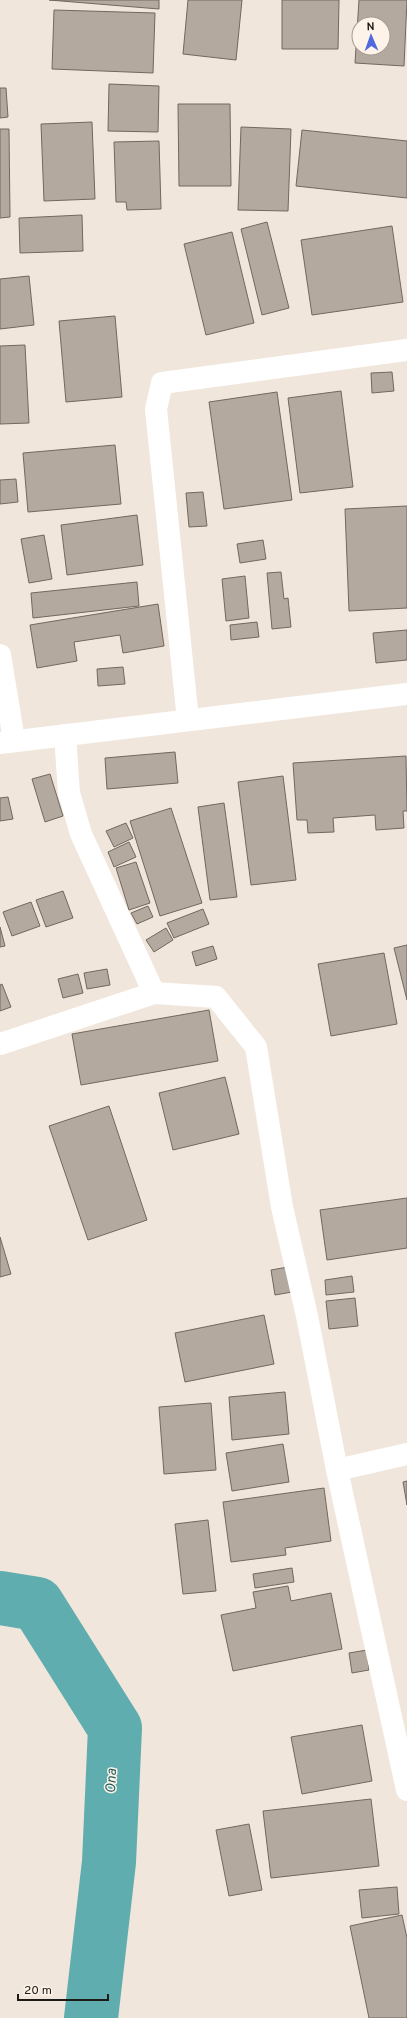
<svg xmlns="http://www.w3.org/2000/svg" width="407" height="2018" viewBox="0 0 407 2018" font-family="Overpass,sans-serif">
<rect width="100%" height="100%" fill="#f0e6db"/>
<g fill="none" stroke-linecap="round" stroke-linejoin="round">
<polyline stroke="#5fadaf" stroke-width="54" points="0,1598 37,1604 115,1728 109,1862 91,2018"/>
</g>
<g fill="#b4a99f" stroke="#71685e" fill-rule="evenodd">
<polygon points="49,0 159,0 159,9"/>
<polygon points="188,0 242,0 236,60 183,54"/>
<polygon points="282,0 339,0 338,49 282,49"/>
<path d="M 359,0 L 407,0 L 404,66 L 355,63 ZM 359,24 L 383,24 L 383,48 L 359,48 Z"/>
<polygon points="54,10 155,13 153,73 52,69"/>
<polygon points="109,84 159,86 158,132 108,131"/>
<polygon points="0,88 6,88 8,117 0,118"/>
<polygon points="178,104 230,104 231,186 179,186"/>
<polygon points="92,122 95,199 44,201 41,124"/>
<polygon points="241,127 291,129 288,211 238,210"/>
<polygon points="0,129 9,129 10,217 0,218"/>
<polygon points="302,130 407,141 407,198 296,186"/>
<polygon points="159,141 161,209 127,210 126,202 116,202 114,142"/>
<polygon points="82,215 83,251 20,253 19,218"/>
<polygon points="267,222 289,308 262,315 241,229"/>
<polygon points="392,226 403,302 312,315 301,240"/>
<polygon points="232,232 254,323 206,335 184,244"/>
<polygon points="29,276 34,325 0,329 0,279"/>
<polygon points="115,316 122,397 66,402 59,321"/>
<polygon points="25,345 29,423 0,424 0,346"/>
<polygon points="392,372 394,391 372,393 371,373"/>
<polygon points="341,391 353,487 300,493 288,398"/>
<polygon points="277,392 292,500 224,509 209,402"/>
<polygon points="115,445 121,504 28,512 23,453"/>
<polygon points="16,479 18,502 0,504 0,480"/>
<polygon points="203,492 207,526 189,527 186,493"/>
<polygon points="407,506 407,608 349,611 345,509"/>
<polygon points="137,515 143,565 67,575 61,525"/>
<polygon points="44,535 52,579 29,583 21,539"/>
<polygon points="263,540 266,559 240,563 237,544"/>
<polygon points="281,572 284,599 288,598 291,627 272,629 267,573"/>
<polygon points="245,576 249,618 226,621 222,579"/>
<polygon points="137,582 139,606 33,618 31,593"/>
<polygon points="158,604 164,646 123,653 120,635 74,642 77,661 37,668 30,625"/>
<polygon points="257,622 259,637 231,640 230,625"/>
<polygon points="407,630 407,660 376,663 373,633"/>
<polygon points="123,667 125,684 98,686 97,669"/>
<polygon points="175,752 178,783 107,789 105,758"/>
<polygon points="406,756 407,811 403,811 404,828 376,830 375,815 333,818 334,832 308,833 307,820 297,820 293,763"/>
<polygon points="50,774 63,816 45,822 32,779"/>
<polygon points="283,776 296,880 251,885 238,782"/>
<polygon points="8,797 13,819 0,821 0,798"/>
<polygon points="224,803 237,897 210,900 198,807"/>
<polygon points="171,808 202,903 160,916 130,821"/>
<polygon points="126,823 133,838 114,847 106,831"/>
<polygon points="129,842 136,857 114,867 108,852"/>
<polygon points="136,862 150,903 129,910 116,868"/>
<polygon points="63,891 73,918 46,927 36,900"/>
<polygon points="31,902 40,926 12,936 3,912"/>
<polygon points="148,906 153,917 137,924 131,913"/>
<polygon points="203,909 209,924 174,938 167,923"/>
<polygon points="0,927 5,946 0,947"/>
<polygon points="166,928 173,940 154,952 146,940"/>
<polygon points="407,945 407,1000 394,948"/>
<polygon points="213,946 217,959 196,966 192,952"/>
<polygon points="384,953 397,1024 331,1036 318,964"/>
<polygon points="107,969 110,985 87,989 84,973"/>
<polygon points="78,974 83,993 63,998 58,979"/>
<polygon points="2,984 11,1007 0,1011 0,985"/>
<polygon points="209,1010 218,1061 81,1085 72,1034"/>
<polygon points="225,1077 239,1134 173,1150 159,1093"/>
<polygon points="109,1106 147,1220 88,1240 49,1126"/>
<polygon points="407,1198 407,1248 327,1260 320,1210"/>
<polygon points="0,1237 11,1274 0,1277"/>
<polygon points="288,1267 292,1292 275,1295 271,1270"/>
<polygon points="352,1276 354,1292 326,1295 325,1280"/>
<polygon points="355,1298 358,1326 329,1329 326,1301"/>
<polygon points="264,1315 274,1364 185,1382 175,1333"/>
<polygon points="285,1392 289,1434 232,1440 229,1397"/>
<polygon points="211,1403 216,1470 164,1474 159,1407"/>
<polygon points="283,1444 289,1482 232,1491 226,1453"/>
<polygon points="407,1481 407,1505 403,1482"/>
<polygon points="324,1488 331,1541 285,1548 286,1555 231,1562 223,1502"/>
<polygon points="208,1520 216,1591 183,1594 175,1524"/>
<polygon points="292,1568 294,1582 255,1588 253,1574"/>
<polygon points="288,1586 291,1601 331,1593 342,1649 233,1671 221,1615 256,1608 253,1592"/>
<polygon points="367,1650 369,1670 352,1673 349,1653"/>
<polygon points="362,1725 372,1781 302,1794 291,1737"/>
<polygon points="371,1799 379,1866 271,1878 263,1811"/>
<polygon points="249,1824 262,1890 229,1896 216,1830"/>
<polygon points="397,1887 399,1914 362,1918 359,1890"/>
<polygon points="402,1915 407,1938 407,2018 369,2018 350,1926"/>
</g>
<g fill="none" stroke-linecap="round" stroke-linejoin="round">
<g stroke="#fff" stroke-width="22">
<polyline points="0,655 14,740"/>
<polyline points="188,720 156,409 162,383 407,350"/>
<polyline points="65,735 69,793 81,834 154,993 216,997 256,1047 282,1207 307,1316 337,1470 407,1790"/>
<polyline points="0,1044 154,993"/>
<polyline points="337,1470 407,1454"/>
</g>
<polyline stroke="#fff" stroke-width="22" points="0,743 407,694"/>
</g>
<g text-anchor="middle" dominant-baseline="central" stroke-width="3" stroke-linejoin="round" paint-order="stroke">
<g font-size="14" font-style="italic" fill="#1a5c5e" stroke="#fef3e8">
<text transform="translate(112 1781) rotate(-88)">Ona</text>
</g>
</g>
<g transform="translate(371 36) rotate(358)"><circle r="19" fill="#fef3e8" stroke="#a49c94"/>
<path d="M0-3L7 15L0 10L-7 15Z" fill="#4f69de"/>
<text y="-6" font-size="11" font-weight="bold" text-anchor="middle" fill="#1d1a16">N</text>
</g>
<path d="M18 1994v6h90v-6" fill="none" stroke="#1d1a16" stroke-width="2"/>
<text x="24" y="1994" font-size="12" fill="#1d1a16" stroke="#fef3e8" stroke-width="3" paint-order="stroke">20 m</text>
</svg>
